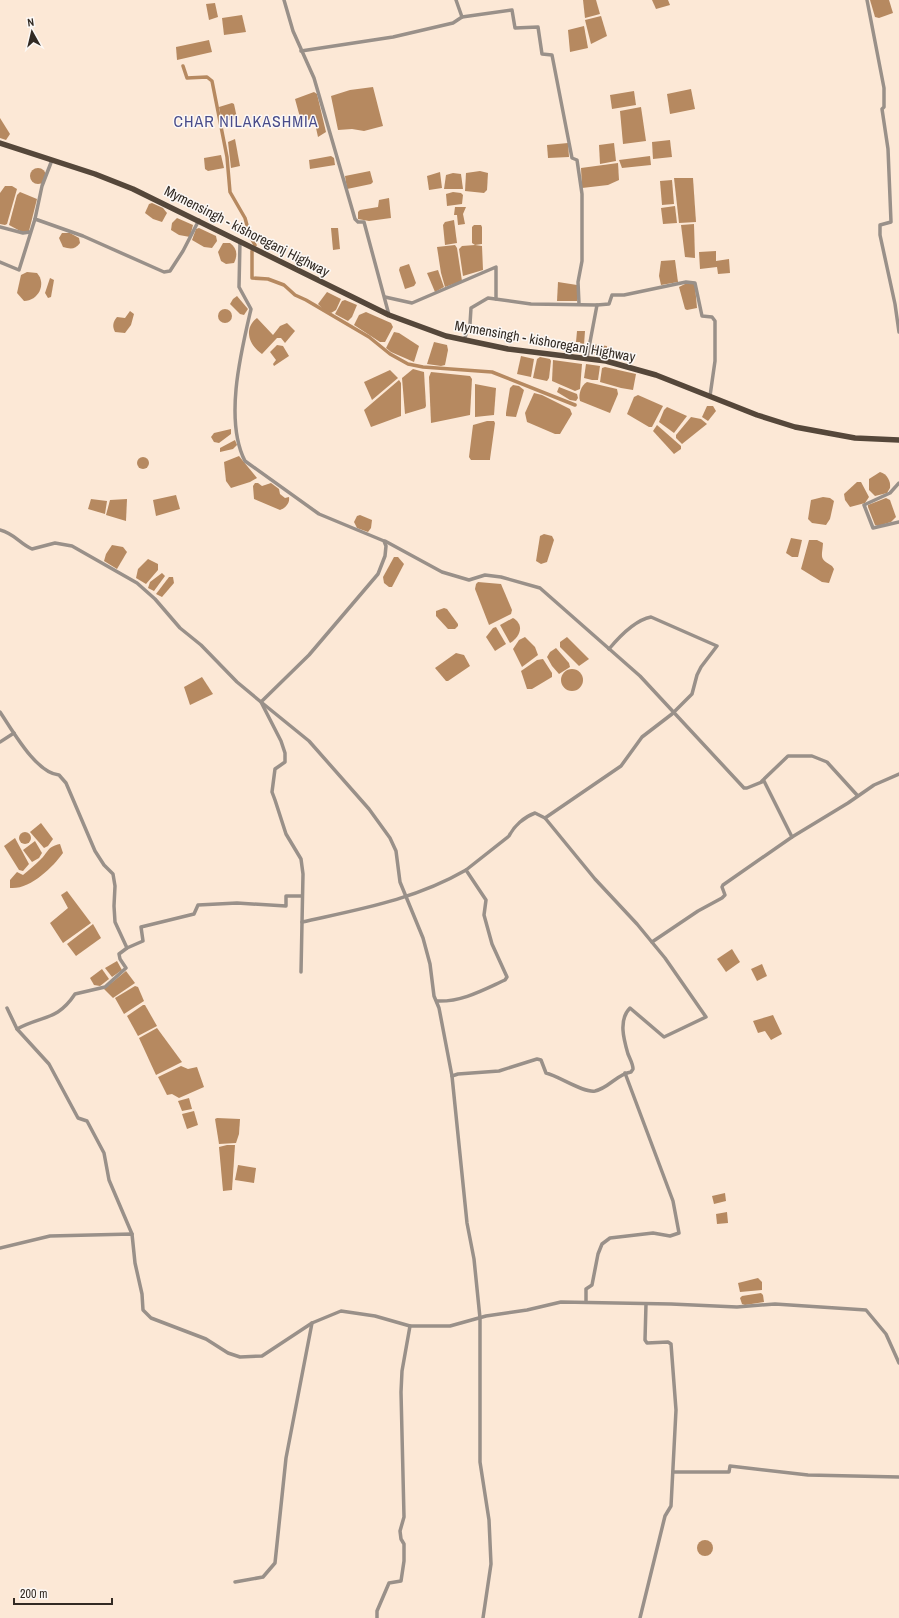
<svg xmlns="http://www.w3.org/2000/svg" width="899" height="1618" viewBox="0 0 899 1618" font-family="'Archivo Narrow',sans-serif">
<rect width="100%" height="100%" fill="#fce8d6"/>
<g fill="#b68960">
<polygon points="583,0 596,0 600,14 585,18"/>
<polygon points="652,0 668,0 670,5 656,9"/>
<polygon points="870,0 889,0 893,13 879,18 875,17"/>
<polygon points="215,3 218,17 209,20 206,4"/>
<polygon points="242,15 246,32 224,35 222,18"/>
<polygon points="601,16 607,36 591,44 585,20"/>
<polygon points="584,26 588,48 570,52 568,30"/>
<polygon points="209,40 212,52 177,60 176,47"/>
<polygon points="373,87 383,126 364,131 352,129 338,130 331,96 350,90"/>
<polygon points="691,89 695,109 670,114 667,94"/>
<polygon points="634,91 636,105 612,109 610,95"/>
<polygon points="314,92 317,94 326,132 318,137 314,119 301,121 295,99"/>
<polygon points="232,103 234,104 237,118 222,122 219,107"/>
<polygon points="641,107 646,141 623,144 620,111"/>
<polygon points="0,118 10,134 6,140 0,138"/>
<polygon points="235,139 240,166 231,168 228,142"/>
<polygon points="670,140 672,157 653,159 652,142"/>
<polygon points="568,143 569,157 548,158 547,145"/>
<polygon points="614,143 616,161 600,164 599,145"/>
<polygon points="221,155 224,168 208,171 205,169 204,158"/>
<polygon points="331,156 334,158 335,165 310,169 309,160"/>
<polygon points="650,156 651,165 622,168 619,160"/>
<polygon points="618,163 619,180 608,185 582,188 581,168"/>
<circle cx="38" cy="176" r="8"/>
<polygon points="370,171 373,182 371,184 347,189 345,176"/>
<polygon points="480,171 488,173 487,190 484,193 465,191 466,173"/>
<polygon points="440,172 442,188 429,190 427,176"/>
<polygon points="453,173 461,174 463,189 444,189 446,175"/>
<polygon points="674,178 693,178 696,222 679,223"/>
<polygon points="672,180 674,204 662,205 660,181"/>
<polygon points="5,186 12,186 17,189 7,224 5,225 0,224 0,193"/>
<polygon points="20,192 37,199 29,231 22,232 9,225 17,195"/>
<polygon points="453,192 461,193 463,195 462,204 447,206 446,194"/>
<polygon points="389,198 391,218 369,221 358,219 358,212 360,210 378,207 379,200"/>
<polygon points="152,203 163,208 167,213 162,222 153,219 145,213 149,204"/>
<polygon points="675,206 677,223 663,224 661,208"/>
<polygon points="455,207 466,207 463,214 465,224 458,225 457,215 454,215"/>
<polygon points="177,218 193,225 190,237 179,235 171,230 172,223"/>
<polygon points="454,220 457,243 445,245 443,225 445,222"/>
<polygon points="694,224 695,258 685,257 681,225"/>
<polygon points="474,225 481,225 482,227 482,244 475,245 482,246 483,270 463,276 459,249 462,246 475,245 472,243 472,227"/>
<polygon points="199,228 216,236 217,241 212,248 204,247 192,240 196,229"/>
<polygon points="331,228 338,228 340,249 333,250"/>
<path d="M 62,233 L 70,233 L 79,238 L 80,243 C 75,250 70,249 63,247 L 59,238 Z"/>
<path d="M 223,243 L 230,243 C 237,248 238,255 234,263 L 226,264 L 221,261 L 218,252 Z"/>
<polygon points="455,245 457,248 462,281 445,287 441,273 437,247"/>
<polygon points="716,251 716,261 729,259 730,273 718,274 717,267 700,269 699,252"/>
<polygon points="675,260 678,282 661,285 659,276 661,261"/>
<polygon points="409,264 416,283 414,286 405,289 399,270 400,267"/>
<polygon points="438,270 444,287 435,292 427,273"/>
<path d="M 27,272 L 37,273 C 47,284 38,301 24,301 L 17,293 L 21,275 Z"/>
<polygon points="50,278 54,280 51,297 48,298 45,293"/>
<polygon points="558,282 577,285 577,301 557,301"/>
<polygon points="685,284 694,284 695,286 697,308 687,310 685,309 679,287"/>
<polygon points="327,292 341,299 336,310 331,313 324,310 318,304"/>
<polygon points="237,296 248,309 244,315 240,314 230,304 233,299"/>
<polygon points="345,300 357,305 352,317 348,321 335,314 342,301"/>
<circle cx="225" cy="316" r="7"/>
<path d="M 130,311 L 134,314 L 131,325 L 125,333 L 115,332 C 112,326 113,322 117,317 L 125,318 Z"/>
<polygon points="366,312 391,323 393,327 385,342 380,342 354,325 359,315"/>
<path d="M 257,318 L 273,335 L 280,326 L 287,323 L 295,331 L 285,343 L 281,338 L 277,338 L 262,354 C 249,345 243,329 257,318 Z"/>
<polygon points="577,331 585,331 584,345 581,345 580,342 576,342"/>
<polygon points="394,332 399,333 419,346 414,362 391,352 386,348"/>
<polygon points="434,342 447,345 448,350 445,365 441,366 427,364"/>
<polygon points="592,344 607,346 606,356 591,352"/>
<polygon points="277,345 283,346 289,356 274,366 273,364 276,360 270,352"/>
<polygon points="521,356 534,359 531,377 517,374"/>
<polygon points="540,357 550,359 551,361 549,378 547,381 533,378 537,359"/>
<polygon points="553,360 582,364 580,389 575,391 552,381"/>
<polygon points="586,364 600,366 598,380 592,380 584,378"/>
<polygon points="605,367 636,374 633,390 621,388 600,382 602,368"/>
<polygon points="413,369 424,372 426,406 425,408 405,414 402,378"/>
<polygon points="390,370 398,378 372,400 364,382"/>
<polygon points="431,372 470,376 472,379 470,415 431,423 429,377"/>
<polygon points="399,380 401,383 401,416 371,427 364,410"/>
<path d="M 587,382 L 617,389 L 618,394 L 610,413 L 580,401 C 578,395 581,385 587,382 Z"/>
<polygon points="475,384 496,388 494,415 475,417"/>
<polygon points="513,385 519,386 524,390 516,417 506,416 506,413 510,388"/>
<polygon points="559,387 577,394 578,398 576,401 570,400 557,392"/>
<polygon points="534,393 542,395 570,409 572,414 560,434 555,434 527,422 525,413"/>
<polygon points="638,395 663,406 652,427 649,427 627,414 634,397"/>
<polygon points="707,406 713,406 716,411 708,421 702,417"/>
<polygon points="667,407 687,416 674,433 659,422 664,410"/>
<polygon points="691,417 701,419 707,424 682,444 676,438 676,435"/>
<polygon points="487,421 494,421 495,423 490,459 490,460 471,460 469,457 473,425"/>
<polygon points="657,425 681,446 681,449 674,454 653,431"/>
<polygon points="231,429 231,434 219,443 214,442 211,437 214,433"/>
<polygon points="235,440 237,445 233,449 220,452 220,448"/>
<polygon points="239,456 257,478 250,482 231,488 226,481 224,462"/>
<circle cx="143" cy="463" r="6"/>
<path d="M 880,472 C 887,474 891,481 890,488 L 887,493 L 875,496 L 869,490 L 869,479 Z"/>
<polygon points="857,482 861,482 869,497 865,503 850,507 845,500 844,494"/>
<path d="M 255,483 L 258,483 L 262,486 L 271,483 L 279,489 L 280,494 L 285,498 L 289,497 C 290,503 286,508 280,510 L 254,499 L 253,486 Z"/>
<polygon points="176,495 180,509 156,516 153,500"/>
<polygon points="823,497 830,498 834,501 830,519 826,525 812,523 808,519 811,500"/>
<polygon points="886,498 890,500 896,517 891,522 878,526 875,525 868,507 868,505"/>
<polygon points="91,499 107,501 105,514 88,509"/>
<polygon points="127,499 126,521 106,515 110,500"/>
<polygon points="360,515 372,520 371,528 368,532 357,528 354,522 357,516"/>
<polygon points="544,534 552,536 554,540 547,562 541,564 536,561 540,536"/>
<polygon points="791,538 802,540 798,557 792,557 786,553"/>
<path d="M 809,540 L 817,540 L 823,543 C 822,558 819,558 832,566 L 834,569 L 829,583 L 822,582 L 801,569 Z"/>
<polygon points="112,545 123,547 127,552 117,569 104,561 106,554"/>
<polygon points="394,557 398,557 404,564 392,587 389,587 384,583 383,577"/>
<polygon points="148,559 158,564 158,570 146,584 136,578 138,569"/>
<polygon points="162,573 165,576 154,591 148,588 150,582"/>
<polygon points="169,577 173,577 174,583 162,597 156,594"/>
<polygon points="478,582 501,584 512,610 511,614 489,625 475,589 476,584"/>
<polygon points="444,608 447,609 458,624 458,626 455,629 448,629 436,616 436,611"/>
<path d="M 513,618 C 525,625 520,637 510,643 L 500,625 Z"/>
<polygon points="496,627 506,644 495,651 486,637 493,628"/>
<polygon points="525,637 535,647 538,655 522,667 513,649 519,640"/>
<polygon points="567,637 589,659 579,666 560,647 560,642"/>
<polygon points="556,648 569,663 570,667 559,674 552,666 547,657 550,652"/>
<polygon points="456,653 464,655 470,666 448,681 446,681 435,668"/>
<polygon points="543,659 552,673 552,677 532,689 527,689 521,671 537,660"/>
<circle cx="572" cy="680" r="11"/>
<polygon points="202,677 213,694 190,705 184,687"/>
<polygon points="41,823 53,839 48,846 44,848 30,832"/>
<circle cx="25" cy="838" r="6"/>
<polygon points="15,838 29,864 23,871 19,870 4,846"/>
<polygon points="35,841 42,853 39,858 32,862 23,850"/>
<path d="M 60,844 L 63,853 C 53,867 30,890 10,888 L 10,880 L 17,872 L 23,875 C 29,870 35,865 40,860 C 49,852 46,847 60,844 Z"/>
<polygon points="67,891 91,923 63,943 50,923 68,908 61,895"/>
<polygon points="93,924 101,938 76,956 67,944"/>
<polygon points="732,949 740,962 726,972 717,959"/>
<polygon points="117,961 122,970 112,977 105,968"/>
<polygon points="762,964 767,976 757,981 751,969"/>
<polygon points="102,969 109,979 100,986 94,985 90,978"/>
<polygon points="126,971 135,983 113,998 104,989"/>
<polygon points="135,986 138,987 144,1001 124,1014 115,998"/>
<polygon points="143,1005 145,1005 157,1026 138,1036 127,1016"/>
<polygon points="773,1015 782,1034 771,1040 765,1031 758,1033 753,1021"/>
<polygon points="157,1028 182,1062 156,1075 139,1038"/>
<polygon points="181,1066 188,1069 197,1067 204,1087 179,1098 172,1094 167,1095 158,1077"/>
<polygon points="189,1098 192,1109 182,1111 178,1101"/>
<polygon points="194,1111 198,1125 187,1129 182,1114"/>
<polygon points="217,1118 240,1119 239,1134 236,1143 219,1144 215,1119"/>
<polygon points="227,1145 235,1145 232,1190 223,1191 219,1147"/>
<polygon points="238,1165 256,1168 254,1183 235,1180"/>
<polygon points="725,1193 726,1201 714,1204 712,1196"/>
<polygon points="727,1212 728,1223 717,1224 716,1214"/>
<polygon points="758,1278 762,1282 762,1290 740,1292 738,1283"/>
<polygon points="761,1293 763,1295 764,1302 745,1305 742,1304 740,1298 742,1296"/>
<circle cx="705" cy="1548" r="8"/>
</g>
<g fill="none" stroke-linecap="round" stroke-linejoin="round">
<g stroke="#b68960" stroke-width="3.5">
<polyline points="183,66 187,78 207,77 212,81 227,157 230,192 245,218 250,236 255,245"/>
<polyline points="252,251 252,278 268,279 284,285 295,295 306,300 369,337 390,354 408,364 423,367 492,372 575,405"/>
</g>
<g stroke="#999089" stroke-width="3.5">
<polyline points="284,0 293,31 314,78 355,219 358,222 364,222 389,315"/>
<polyline points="867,0 884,88 884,107 882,109 888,149 891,222 880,225 880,235 895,304 899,332"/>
<polyline points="462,17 512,10 515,28 538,27 542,54 552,55 572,158 577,160 582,194 582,261 578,282 579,304"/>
<polyline points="301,51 393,37 453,23 462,17 456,0"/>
<polyline points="52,160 42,186 35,219 83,236 164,272 170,271 183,251 199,220"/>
<polyline points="0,227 23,233 30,232"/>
<path d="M 240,241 L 239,287 L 251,309 C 241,352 224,420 245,461 L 319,514 L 384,541 L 386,546 L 385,556 L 378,574 L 309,655 L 261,702 L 309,741 L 369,809 L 390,838 L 396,851 L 400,882 L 423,938 L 430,964 L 434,996 L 439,1008 L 452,1076 L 467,1223 L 474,1259 L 480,1318 L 480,1462 L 489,1520 L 491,1564 L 483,1618"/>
<polyline points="0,262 19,270 35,219"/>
<polyline points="385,297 412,303 496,267 496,299"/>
<polyline points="597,305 609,304 612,295 624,295 686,282 695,283 702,316 712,317 715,321 715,361 710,396"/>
<polyline points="464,340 470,324 471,308 488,298 531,304 597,305 587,358"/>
<polyline points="899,483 890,493 864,505 873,528 899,522"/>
<path d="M 0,530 C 15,534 19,543 32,549 L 55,543 L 72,546 L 137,583 L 155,599 L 180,628 L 201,645 L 237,682 L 261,702 L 281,741 L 285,753 L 285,762 L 275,769 L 272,792 L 275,800 L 286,834 L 301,859 L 303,874 L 301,972"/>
<polyline points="385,541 442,572 469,580 485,575 501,577 540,588 640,676 744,788 747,788 764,781 792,837"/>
<path d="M 0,712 C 13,731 36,773 59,775 L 66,783 L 95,851 L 104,865 L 113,874 L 115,886 L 114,906 L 115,922 L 127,948"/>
<polyline points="0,742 14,733"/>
<polyline points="762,781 788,756 812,756 827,762 857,795"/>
<path d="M 302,922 C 360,909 414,900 466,870"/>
<polyline points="652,942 698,911 722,898 725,895 722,887 723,885 792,837 848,803 874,785 899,774"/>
<path d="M 437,1001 C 462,1002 483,990 505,980 L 507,977 L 492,944 L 484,915 L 486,900 L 466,870 L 509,836 C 514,826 524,817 535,813 L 545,818"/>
<polyline points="7,1008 17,1029 49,1064 78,1118 87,1121 104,1153 109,1180 132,1234"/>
<path d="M 17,1029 C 43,1015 57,1021 75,994 L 105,987 L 126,968 L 120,959 L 119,954 L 127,948 L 143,941 L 141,927 L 194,914 L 198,905 L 237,903 L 286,906 L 286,896 L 302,896"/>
<path d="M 452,1076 L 458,1074 L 499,1071 L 537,1059 L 541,1060 L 546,1073 C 559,1076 583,1093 595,1091 C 609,1088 617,1074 631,1072 L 633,1069 C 633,1064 630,1059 628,1054 C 624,1040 618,1020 630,1008 L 664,1037 L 706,1017 L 665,958 L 637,924 L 595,879 L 545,818 L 621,766 L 642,737 L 672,714 L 692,694 L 697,675 L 701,667 L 717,646 L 651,617 C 635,620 619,637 609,649"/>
<polyline points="0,1248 50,1236 132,1234 135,1263 142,1294 143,1310 151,1318 206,1339 228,1353 240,1357 262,1356 312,1323 341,1311 375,1316 410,1326 450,1326 486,1316 527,1310 561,1302 671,1304 737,1307 775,1304 866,1310 886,1334 899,1363"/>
<polyline points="586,1302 586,1289 592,1285 598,1254 602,1244 610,1238 653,1233 670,1236 679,1233 673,1201 625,1073"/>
<polyline points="673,1472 729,1472 730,1466 808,1475 899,1477"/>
<polyline points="235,1582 263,1577 275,1563 286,1458 312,1323"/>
<polyline points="377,1618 377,1611 389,1583 401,1581 404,1561 404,1544 401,1539 400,1531 404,1517 401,1392 402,1371 410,1326"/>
<polyline points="640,1618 665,1516 671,1506 676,1410 671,1344 668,1342 647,1343 645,1340 646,1304"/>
</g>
<polyline stroke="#55473a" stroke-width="5.5" points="0,143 95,174 133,189 389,315 446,336 508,349 606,361 656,375 757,415 795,427 855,438 899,440"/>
</g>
<g text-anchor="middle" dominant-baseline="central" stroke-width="3" stroke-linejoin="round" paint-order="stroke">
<g font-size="14" fill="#322a23" stroke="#fcf8f5">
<text transform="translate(247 231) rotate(27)">Mymensingh - kishoreganj Highway</text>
<text transform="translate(545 341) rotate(10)">Mymensingh - kishoreganj Highway</text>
</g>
<g font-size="16" letter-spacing="1" fill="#494c8a" stroke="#fcf8f5">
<text x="246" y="121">CHAR NILAKASHMIA</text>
</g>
</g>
<g transform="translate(32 32) rotate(352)" stroke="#fcf8f5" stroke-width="3" paint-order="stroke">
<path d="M0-3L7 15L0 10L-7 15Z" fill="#322a23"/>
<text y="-6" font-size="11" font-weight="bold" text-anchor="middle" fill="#322a23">N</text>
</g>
<path d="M14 1598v6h98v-6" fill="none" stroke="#322a23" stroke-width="2"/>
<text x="20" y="1598" font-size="12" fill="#322a23" stroke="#fcf8f5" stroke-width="3" paint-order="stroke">200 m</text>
</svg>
